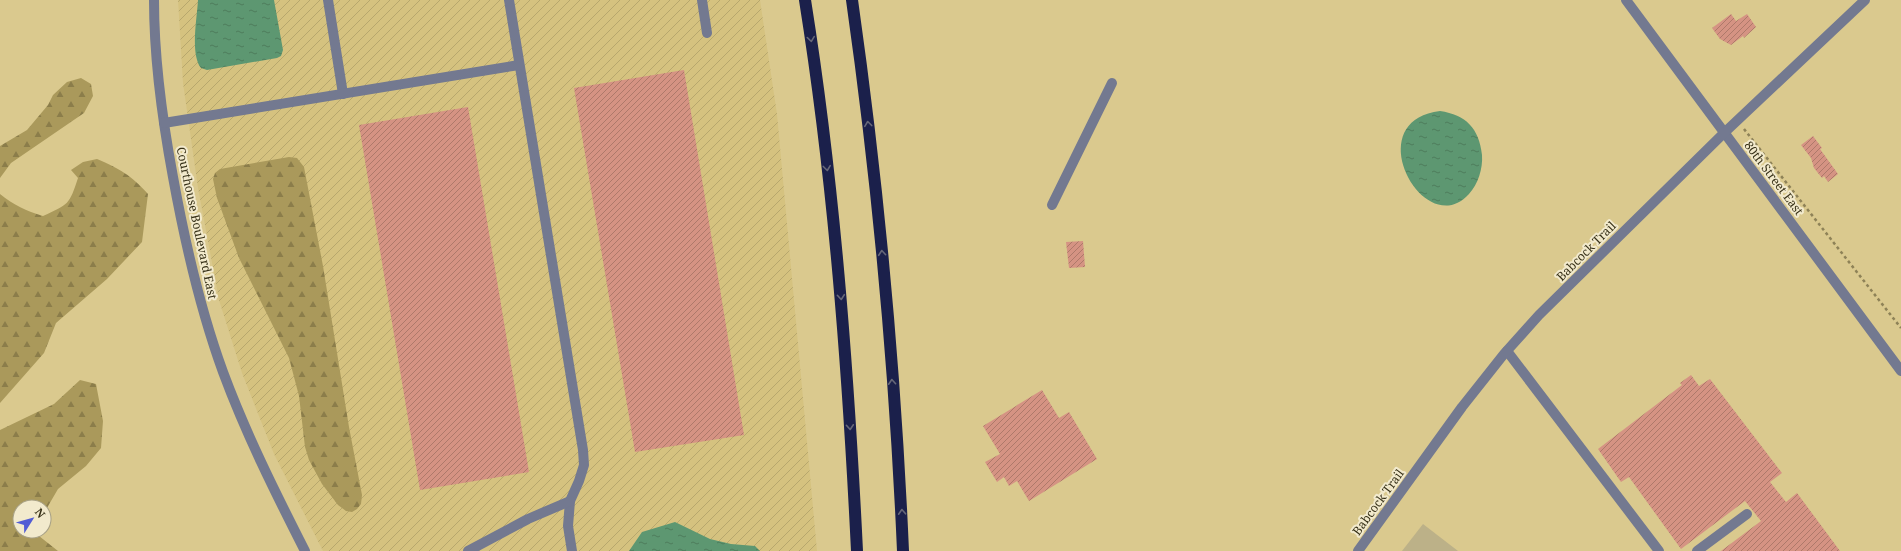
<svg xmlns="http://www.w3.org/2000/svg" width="1901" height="551" viewBox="0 0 1901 551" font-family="'Noto Serif',serif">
<defs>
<pattern id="industrial-furrows" width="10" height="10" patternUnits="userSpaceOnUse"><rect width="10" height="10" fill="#d5c27f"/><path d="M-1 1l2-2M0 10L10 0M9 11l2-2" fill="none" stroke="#b7a76d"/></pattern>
<pattern id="forest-firs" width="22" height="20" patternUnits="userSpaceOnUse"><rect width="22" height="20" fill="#aa995b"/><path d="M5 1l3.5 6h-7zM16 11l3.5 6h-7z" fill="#8b7d4a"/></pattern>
<pattern id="water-ripples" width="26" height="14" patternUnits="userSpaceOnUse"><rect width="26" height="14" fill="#5d9771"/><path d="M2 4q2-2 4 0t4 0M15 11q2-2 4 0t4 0" fill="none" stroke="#4e7c5c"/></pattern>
<pattern id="building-hatch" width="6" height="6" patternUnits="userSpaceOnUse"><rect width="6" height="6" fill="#d59383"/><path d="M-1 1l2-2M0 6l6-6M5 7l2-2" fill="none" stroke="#ae796a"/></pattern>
</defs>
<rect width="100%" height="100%" fill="#dac98e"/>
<polygon fill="url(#industrial-furrows)" points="178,0 760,0 777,114 817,551 323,551 274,454 242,373 219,300 198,188 183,83"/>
<g fill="url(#forest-firs)">
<polygon points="81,78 91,84 93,96 84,113 11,163 0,178 0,146 27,130 48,105 53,95 67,82"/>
<polygon points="289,157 297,158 304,167 323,266 349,427 362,495 361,504 357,509 352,512 346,511 338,505 322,484 309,460 305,447 299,396 289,358 239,258 217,198 213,179 215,173 220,169"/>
<path d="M 97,159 C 120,169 131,175 148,194 L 142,242 L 107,279 L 56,323 L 44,353 L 0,403 L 0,194 C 14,205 26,211 43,216 C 69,204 69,205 78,178 L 71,170 L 83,162 Z"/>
<polygon points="80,380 96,384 103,421 101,448 86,466 58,489 44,513 44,507 20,507 20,531 34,531 34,532 58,551 0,551 0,430 54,404"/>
</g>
<polygon fill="#bcb188" points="1423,524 1458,551 1402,551"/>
<g fill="url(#water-ripples)">
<path d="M 198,0 L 274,0 L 283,50 L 281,56 L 277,58 L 207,70 L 201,68 C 190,54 197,19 198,0 Z"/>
<path d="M 1440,111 C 1466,115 1479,128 1482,155 C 1483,169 1478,184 1469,194 C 1425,243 1357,121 1440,111 Z"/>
<polygon points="675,522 710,539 731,544 755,546 760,551 629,551 642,532"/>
</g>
<g fill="url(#building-hatch)">
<polygon points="1731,14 1736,21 1747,14 1756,27 1744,38 1743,36 1731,45 1720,39 1712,28"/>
<polygon points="684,70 744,435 635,452 574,88"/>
<polygon points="468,107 529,472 420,490 359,125"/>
<polygon points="1813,136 1822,148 1820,149 1838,174 1828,182 1824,176 1822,178 1814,168 1811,158 1801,145"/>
<polygon points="1083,241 1085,267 1069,268 1066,242"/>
<polygon points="1691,375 1699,386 1710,379 1782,473 1770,482 1786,502 1797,493 1840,551 1721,551 1761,521 1745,501 1681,549 1629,477 1621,482 1598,449 1682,385 1680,383"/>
<polygon points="1042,390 1059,418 1069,412 1097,459 1029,501 1017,481 1009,486 1004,477 997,482 985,462 1000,454 983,426"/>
</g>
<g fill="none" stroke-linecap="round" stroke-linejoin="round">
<polyline stroke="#8e8257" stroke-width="2.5" stroke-dasharray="3 3" stroke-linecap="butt" points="1744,129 1901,328"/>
<g stroke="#737990" stroke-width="10">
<path d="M 154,0 C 154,60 162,118 173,177 C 185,243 200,309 223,372 C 246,434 275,492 305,551"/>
<polyline points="328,0 343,94"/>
<polyline points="509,0 583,450 584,465 579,481 570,501 568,526 572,551"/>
<polyline points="702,0 707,33"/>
<polyline points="1626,0 1901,371"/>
<polyline points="164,123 519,65"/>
<polyline points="1052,205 1112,83"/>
<polyline points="1507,351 1659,551"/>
<polyline points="468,551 528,519 570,501"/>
<polyline points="1358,551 1462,407 1504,354 1539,315 1724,133 1865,0"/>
<polyline points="1697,551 1747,514"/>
</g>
<g stroke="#1b204b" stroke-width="12">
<path d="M 805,0 C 834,182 848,367 857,551"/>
<path d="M 852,0 C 878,183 895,367 903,551"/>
</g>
</g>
<defs><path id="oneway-chevron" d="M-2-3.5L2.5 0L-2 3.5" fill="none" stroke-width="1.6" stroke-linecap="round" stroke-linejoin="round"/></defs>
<g stroke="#666778">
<use href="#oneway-chevron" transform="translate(811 39) rotate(82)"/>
<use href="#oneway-chevron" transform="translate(868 124) rotate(-97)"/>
<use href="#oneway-chevron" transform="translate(827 168) rotate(83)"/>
<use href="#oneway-chevron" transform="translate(882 253) rotate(-95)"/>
<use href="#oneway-chevron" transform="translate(841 297) rotate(85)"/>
<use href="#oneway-chevron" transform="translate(892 382) rotate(-94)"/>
<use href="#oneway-chevron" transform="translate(850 427) rotate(86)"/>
<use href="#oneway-chevron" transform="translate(902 512) rotate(-93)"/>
</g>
<g text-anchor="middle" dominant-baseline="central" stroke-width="4" stroke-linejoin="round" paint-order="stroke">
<g font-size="12" fill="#373118" stroke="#f2eacd">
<text transform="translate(1774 178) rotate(53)">80th Street East</text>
<text transform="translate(197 223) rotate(78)">Courthouse Boulevard East</text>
<text transform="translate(1586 251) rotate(-45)">Babcock Trail</text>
<text transform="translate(1378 502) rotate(-54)">Babcock Trail</text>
</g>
</g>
<g transform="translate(32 519) rotate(53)"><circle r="19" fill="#f2eacd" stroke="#a7a085"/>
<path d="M0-3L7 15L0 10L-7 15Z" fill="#525dd4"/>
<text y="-6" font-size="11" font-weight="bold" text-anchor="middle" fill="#373118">N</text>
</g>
</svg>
